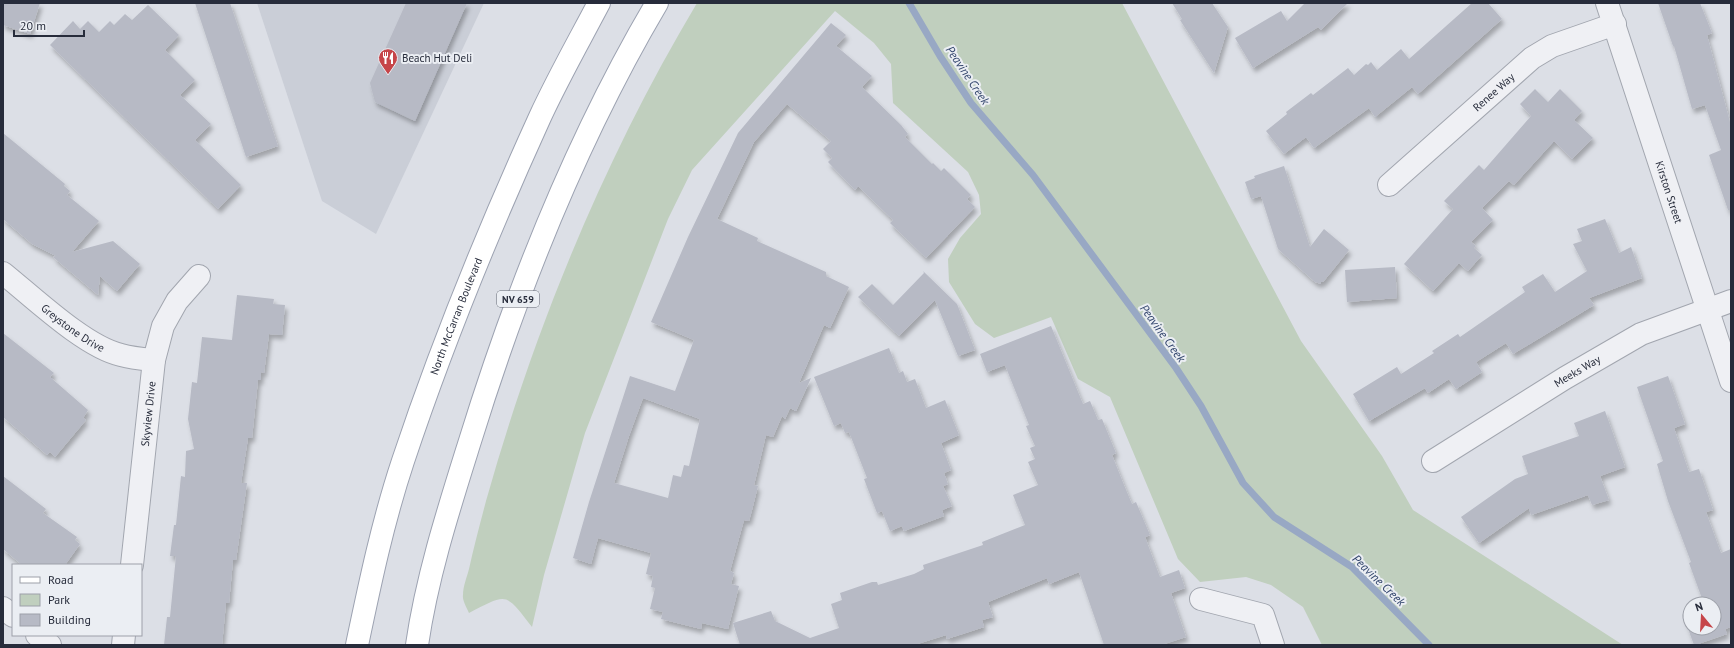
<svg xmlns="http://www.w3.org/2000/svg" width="1734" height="648" viewBox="0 0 1734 648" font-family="'PT Sans',sans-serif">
<defs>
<filter id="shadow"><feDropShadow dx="2.5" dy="4.5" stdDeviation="2" flood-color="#0004"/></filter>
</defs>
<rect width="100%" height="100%" fill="#dcdfe6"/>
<polygon fill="#caced7" points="257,3 484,3 376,234 322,201"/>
<path fill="#c0cfbe" d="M 697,3 L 1122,3 L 1301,341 L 1382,456 L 1413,510 L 1623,645 L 1322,645 L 1303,607 L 1271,585 L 1246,577 L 1200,582 L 1178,559 L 1110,397 L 1078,379 L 1051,317 L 994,338 L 975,324 L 949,282 L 948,259 L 960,238 L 981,214 L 979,195 L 968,172 L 893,103 L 891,64 L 874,43 L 835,11 L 692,170 L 668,219 L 585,433 L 544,575 L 532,627 C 505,592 508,593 469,613 C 467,608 462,600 463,595 C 463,586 467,577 469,569 C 474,546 480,524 486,501 C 535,327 604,159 697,3 Z"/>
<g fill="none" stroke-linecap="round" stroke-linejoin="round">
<polyline stroke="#98a8c4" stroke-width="7" points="909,3 940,56 971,103 1033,175 1176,368 1201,406 1243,483 1274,517 1352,567 1429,645"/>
</g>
<g fill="#b7bac5" fill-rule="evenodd" filter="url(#shadow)">
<polygon points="3,3 40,3 30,34 3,25"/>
<polygon points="195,3 230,3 278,146 246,157"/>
<polygon points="406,3 467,3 415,121 375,102 370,83"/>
<polygon points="1172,3 1212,3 1228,27 1214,73 1180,20 1182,19"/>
<polygon points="1305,3 1348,3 1321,30 1318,27 1253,68 1235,38 1281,11 1287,21"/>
<polygon points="1472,3 1488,3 1502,19 1418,94 1412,87 1375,117 1369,108 1314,148 1306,137 1284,154 1266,131 1287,114 1286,112 1311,93 1313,95 1348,68 1354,75 1366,64 1368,65 1371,62 1377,70 1401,49 1409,59"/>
<polygon points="1658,3 1700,3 1712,33 1707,35 1731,126 1731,210 1728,210 1709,155 1721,150 1705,105 1692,109 1674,46 1673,46"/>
<polygon points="148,5 179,35 165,50 195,80 180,95 211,124 195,140 241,185 218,209 50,45 73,21 80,29 88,21 99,32 110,21 114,25 125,14 132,20"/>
<path d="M 831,23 L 846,35 L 836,46 L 872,76 L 862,87 L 901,125 L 908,134 L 905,137 L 932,164 L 933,163 L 941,171 L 944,168 L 971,195 L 967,199 L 975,207 L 926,258 L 890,223 L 893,220 L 858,186 L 855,190 L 828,162 L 832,158 L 823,149 L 831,141 L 787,104 L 754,142 L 717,219 L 758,238 L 757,241 L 826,272 L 826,276 L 849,287 L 830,328 L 824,325 L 799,383 L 811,378 L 796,411 L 790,408 L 785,419 L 782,416 L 773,437 L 766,435 L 754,485 L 758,486 L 752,510 L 749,521 L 744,520 L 730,571 L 734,573 L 731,584 L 739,586 L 728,629 L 702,623 L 701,629 L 661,619 L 663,612 L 650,609 L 655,588 L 651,587 L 653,576 L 646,574 L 651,553 L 598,538 L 591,564 L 573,558 L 589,502 L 630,376 L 675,391 L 694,340 L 651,322 L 688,237 L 738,133 ZM 643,398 L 700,419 L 689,466 L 684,465 L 681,477 L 673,475 L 668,498 L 614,483 L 629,436 Z"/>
<polygon points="1535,89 1548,102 1560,89 1582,111 1574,120 1593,138 1572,159 1554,141 1514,185 1509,181 1482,208 1493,220 1471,242 1476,246 1474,248 1482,255 1468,271 1459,263 1433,291 1404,264 1453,209 1444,201 1479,165 1484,170 1531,116 1520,104"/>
<polygon points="3,133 65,184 64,186 70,191 67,195 99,221 72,252 113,241 140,264 117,291 100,276 98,295 53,257 56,256 32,244 3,219"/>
<polygon points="1284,166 1310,247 1324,229 1349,250 1323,282 1320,282 1321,284 1315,282 1278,249 1261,196 1251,199 1245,182 1255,178 1254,176"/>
<polygon points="1605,219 1619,253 1631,247 1642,278 1589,298 1594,305 1513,354 1506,343 1476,362 1482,372 1456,389 1449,379 1428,393 1425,388 1369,421 1353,394 1397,367 1401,374 1434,353 1432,351 1458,334 1460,337 1525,292 1522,287 1543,274 1555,292 1587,271 1573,244 1582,241 1577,229"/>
<polygon points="1395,267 1397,298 1347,302 1345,270"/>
<polygon points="923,271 957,304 975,350 958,356 935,300 899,336 858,297 872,284 893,305 924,273"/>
<polygon points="237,295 274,299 273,304 285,305 282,335 269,334 264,373 261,372 261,380 258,380 252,438 248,438 241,483 247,483 236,560 233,560 229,603 226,603 222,645 164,645 167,617 170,617 176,556 170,556 174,525 176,525 181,476 185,477 186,451 194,449 188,419 192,382 197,383 202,337 232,340"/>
<polygon points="1051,326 1083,404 1090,401 1098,420 1102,419 1116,453 1112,455 1124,485 1132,504 1136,502 1150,535 1145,537 1160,577 1179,570 1185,588 1171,593 1186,637 1161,645 1104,645 1079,572 1049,584 1047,578 988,602 993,617 982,620 984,627 947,639 946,635 914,645 740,645 733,623 771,611 775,621 810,638 839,628 831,604 842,600 840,593 872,582 877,582 878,585 914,574 924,569 923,565 983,545 982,542 1025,525 1013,495 1038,485 1028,462 1035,459 1030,448 1035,446 1026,426 1029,425 1005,365 987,372 980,354"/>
<polygon points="3,333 54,373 50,377 88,410 83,418 86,420 55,457 50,452 47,455 3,417"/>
<polygon points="889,348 899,373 903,371 907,382 915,379 926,408 945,400 959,435 941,443 951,470 944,473 948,484 943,486 952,506 942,510 944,516 904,531 902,526 890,531 882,511 877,513 864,479 867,478 849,432 845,433 841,423 834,426 814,377"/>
<polygon points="1668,376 1685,424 1674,428 1689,472 1699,469 1713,510 1706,512 1721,553 1731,549 1731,627 1725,629 1727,634 1695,645 1694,645 1683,615 1690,613 1690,628 1714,628 1714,604 1704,604 1689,563 1691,562 1668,501 1657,464 1663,461 1637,387"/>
<polygon points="1605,411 1625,467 1600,476 1609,500 1592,505 1588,495 1531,515 1529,508 1479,543 1461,517 1515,479 1528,474 1522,456 1579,436 1574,423"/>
<polygon points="3,476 46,509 43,513 77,537 75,540 80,544 65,565 22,565 3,549"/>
</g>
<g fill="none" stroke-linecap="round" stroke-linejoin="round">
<g stroke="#a2a6af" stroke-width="24">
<g id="minor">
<path id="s1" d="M 1607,3 L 1731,381"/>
<path id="s2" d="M 1389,185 L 1532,58 L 1552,46 L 1615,24"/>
<path id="s3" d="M 3,273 C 33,297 85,347 121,355 C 131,358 143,359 154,360"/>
<path id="s4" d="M 1433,461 L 1565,378 L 1641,334 L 1731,301"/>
<path id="s5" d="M 132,565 L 154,360 L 163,326 L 177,301 L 199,276"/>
<polyline points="1201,599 1263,615 1273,645"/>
<polyline points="3,608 13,616"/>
<polyline points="37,635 50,645"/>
<polyline points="123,645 124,635"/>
</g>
</g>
<g stroke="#9ca2b1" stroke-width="24">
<g id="major">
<path id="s6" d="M 357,645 C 370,583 383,521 403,461 C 442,344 489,229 540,117 C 558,78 579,41 599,3"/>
<path d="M 417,645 C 427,576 449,508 470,441 C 517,289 576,140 657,3"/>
</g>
</g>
<use href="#minor" stroke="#eff0f4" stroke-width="22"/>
<use href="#major" stroke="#fff" stroke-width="22"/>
</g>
<defs>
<g id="restaurant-pin" transform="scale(1)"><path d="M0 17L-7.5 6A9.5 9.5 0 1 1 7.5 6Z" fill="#c64549" stroke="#ebeef3"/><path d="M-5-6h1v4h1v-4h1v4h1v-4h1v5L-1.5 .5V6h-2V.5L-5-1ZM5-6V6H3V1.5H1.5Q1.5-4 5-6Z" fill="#fff"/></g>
</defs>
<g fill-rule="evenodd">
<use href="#restaurant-pin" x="388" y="58"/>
</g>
<g text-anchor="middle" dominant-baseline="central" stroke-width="4" stroke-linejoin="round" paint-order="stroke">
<rect fill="#ebeef3" stroke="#626672" stroke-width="1" x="497" y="291" width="42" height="16" rx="3"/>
<g font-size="10" font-weight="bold" fill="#272c3b">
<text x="518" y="299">NV 659</text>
</g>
<g font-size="11" fill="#272c3b" stroke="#ebeef3" text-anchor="start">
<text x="402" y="58">Beach Hut Deli</text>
</g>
<g font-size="11" fill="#272c3b" stroke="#ebeef3">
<text stroke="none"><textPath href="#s2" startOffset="140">Renee Way</textPath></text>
<text stroke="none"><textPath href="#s1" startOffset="199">Kirston Street</textPath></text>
<text stroke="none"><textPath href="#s6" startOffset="344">North McCarran Boulevard</textPath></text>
<text stroke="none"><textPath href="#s3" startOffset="89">Greystone Drive</textPath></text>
<text stroke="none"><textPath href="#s4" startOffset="170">Meeks Way</textPath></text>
<text stroke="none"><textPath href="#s5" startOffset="152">Skyview Drive</textPath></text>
</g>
<g font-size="12" font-style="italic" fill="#33466d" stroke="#ebeef3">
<text transform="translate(968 75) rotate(56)">Peavine Creek</text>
<text transform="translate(1163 333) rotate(54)">Peavine Creek</text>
<text transform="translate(1379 580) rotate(44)">Peavine Creek</text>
</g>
</g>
<rect width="1734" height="648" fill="none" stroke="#272c3b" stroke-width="8"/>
<rect x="12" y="564" width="130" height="72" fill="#ebeef3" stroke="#9da0a9"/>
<rect x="20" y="577" width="20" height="6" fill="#ffffff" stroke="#9da0a9"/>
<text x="48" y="584" font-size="12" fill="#272c3b">Road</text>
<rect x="20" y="594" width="20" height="12" fill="#c0cfbe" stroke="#9da0a9"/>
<text x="48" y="604" font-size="12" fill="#272c3b">Park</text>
<rect x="20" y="614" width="20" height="12" fill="#b7bac5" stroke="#9da0a9"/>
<text x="48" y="624" font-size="12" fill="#272c3b">Building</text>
<g transform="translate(1702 616) rotate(342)"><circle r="19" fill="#ebeef3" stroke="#9da0a9"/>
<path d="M0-3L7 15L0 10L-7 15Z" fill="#c64549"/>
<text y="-6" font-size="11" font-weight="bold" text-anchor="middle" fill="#272c3b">N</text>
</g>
<path d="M14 30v6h70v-6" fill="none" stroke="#272c3b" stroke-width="2"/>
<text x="20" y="30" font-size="12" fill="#272c3b" stroke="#ebeef3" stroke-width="3" paint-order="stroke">20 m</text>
</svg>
